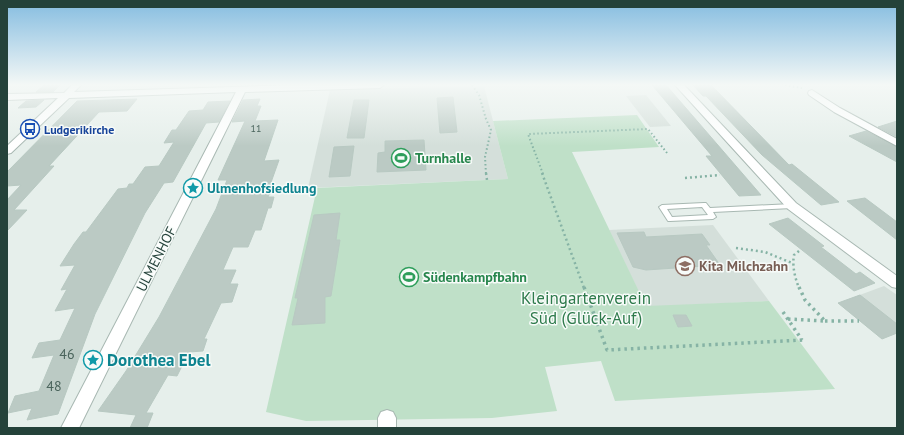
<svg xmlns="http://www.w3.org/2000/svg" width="904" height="435" viewBox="0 0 904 435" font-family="'PT Sans',sans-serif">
<rect width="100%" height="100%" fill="#e6efeb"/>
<g fill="#d4dfda">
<polygon points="484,86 508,179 308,188 330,90"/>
<polygon points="646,95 671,126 650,127 626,96"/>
<polygon points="713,225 769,301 646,307 609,230"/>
<polygon points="884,286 897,295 897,333 882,339 838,303"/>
</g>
<polygon fill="#bfe0c8" points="637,115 659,147 572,152 646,306 769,301 835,389 615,401 601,361 545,367 557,411 492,418 306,421 266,412 317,188 508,179 493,121"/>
<g fill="#bbcac4" stroke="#b8c9c2">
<polygon points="44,85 60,85 53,92 36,92"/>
<polygon points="652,85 666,85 761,195 739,196 706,156 712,156"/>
<polygon points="693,85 711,85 789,165 792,164 839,202 821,205 762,155 706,96 703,96"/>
<polygon points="453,97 457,132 440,133 437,98"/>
<polygon points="137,99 127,111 99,112 49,166 54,166 14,210 27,210 7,231 7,200 21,185 7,186 7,172 77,101"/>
<polygon points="260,99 257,106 261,106 255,121 278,120 264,161 279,160 269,188 272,188 268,197 274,197 271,208 268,208 261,230 255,230 248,247 233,247 223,270 236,270 230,284 238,284 232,302 221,303 204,339 207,339 203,351 189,352 177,376 168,375 146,413 153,413 147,428 130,428 136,415 98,411 126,371 159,317 216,209 227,180 218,180 245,121 232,122 243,100"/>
<polygon points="44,100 36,107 18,108 26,101"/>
<polygon points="354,100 369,100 364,138 347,138"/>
<polygon points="230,101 219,122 206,123 173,182 164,183 145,213 95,314 58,414 27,420 32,408 8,413 15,396 39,391 54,355 32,358 39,343 60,340 75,308 55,311 67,289 61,290 75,265 60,266 74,244 83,232 86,232 118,189 127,188 129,184 133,184 145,167 159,166 174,142 164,143 172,130 176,130 189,111 203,110 208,102"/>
<polygon points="897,121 897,137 878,127"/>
<polygon points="866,131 897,147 897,162 849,136"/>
<polygon points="424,140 426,170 377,172 378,153 385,152 385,141"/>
<polygon points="354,146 350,176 329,177 334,147"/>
<polygon points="865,198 897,222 897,240 847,201"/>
<polygon points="340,213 336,240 340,240 331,296 325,297 325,323 292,325 298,298 295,298 314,215"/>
<polygon points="788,218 824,246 821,247 856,274 860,272 875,283 854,291 769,224"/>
<polygon points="644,232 646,237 702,234 710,245 706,245 720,265 646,270 633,267 617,233"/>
<polygon points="860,295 897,324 897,333 882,339 838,303"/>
<polygon points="673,315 686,315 692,326 678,327"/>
</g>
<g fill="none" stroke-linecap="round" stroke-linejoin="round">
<g stroke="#a8b8b2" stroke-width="2">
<path id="service" d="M 704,203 L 706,203 L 710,208 L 792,204 L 795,206 L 792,208 L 713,212 L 716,217 L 713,219 L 670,221 L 668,221 L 659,207 L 662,205 ZM 702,207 L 708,215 L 672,217 L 667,209 Z"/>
</g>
<g stroke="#a8b8b2" stroke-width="2">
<g id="minor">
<polygon points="72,85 81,85 74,92 293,85 384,85 380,88 245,92 79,428 61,428 236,92 69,98 11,153 7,154 7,146 58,98 7,100 7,94 64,93"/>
<polygon points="675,85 684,85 796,203 897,276 897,288 892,287 788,209"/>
<polygon points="812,90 840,108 897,139 897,146 834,112 809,95 808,93 809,91"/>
<polygon points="387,410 393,412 396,418 396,428 378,428 378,418 381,412"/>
</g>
</g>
<g stroke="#86b3a5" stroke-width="2" stroke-dasharray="1.5 2.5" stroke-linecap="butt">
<polyline points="472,85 479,95 486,119 491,130 485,157 486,174"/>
<polyline points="785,85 802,88"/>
<polyline points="543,174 528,134 648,129 667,153"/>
</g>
<g stroke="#86b3a5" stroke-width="2.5" stroke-dasharray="2 3" stroke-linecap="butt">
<polyline points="486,173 487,180"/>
<polyline points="542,173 584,288"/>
<polyline points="685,178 720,175"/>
<polyline points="736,248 765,252 792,263"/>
<path d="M 799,251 L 794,255 C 792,266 795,278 799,288"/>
</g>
<g stroke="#86b3a5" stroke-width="3.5" stroke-dasharray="2.5 4" stroke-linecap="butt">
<polyline points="584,287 607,350 803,340"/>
<polyline points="783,312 802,340"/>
<polyline points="788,319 825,321 805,300 799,287"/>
<polyline points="825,321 859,321"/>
</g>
<use href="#service" fill="#fff" fill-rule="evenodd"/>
<use href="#minor" fill="#fff" fill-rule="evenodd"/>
</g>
<linearGradient id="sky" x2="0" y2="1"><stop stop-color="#84bce0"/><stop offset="0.58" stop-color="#f4f8f6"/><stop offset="1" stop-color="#f4f8f6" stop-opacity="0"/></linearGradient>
<rect width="904" height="146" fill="url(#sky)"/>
<defs>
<g id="bus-ring" transform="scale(1)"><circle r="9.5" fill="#f7fbf9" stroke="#1a4fb4" stroke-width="1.5"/><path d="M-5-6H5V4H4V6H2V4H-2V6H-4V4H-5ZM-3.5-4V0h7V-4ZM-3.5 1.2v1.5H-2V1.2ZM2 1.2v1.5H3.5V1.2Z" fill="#1a4fb4"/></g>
<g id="stadium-ring" transform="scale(1)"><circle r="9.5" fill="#f7fbf9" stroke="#2e9e5b" stroke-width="1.5"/><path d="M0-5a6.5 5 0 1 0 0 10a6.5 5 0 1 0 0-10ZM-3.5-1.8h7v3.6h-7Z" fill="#2e9e5b"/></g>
<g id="sight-ring" transform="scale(1)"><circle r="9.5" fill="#f7fbf9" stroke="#0f9aa8" stroke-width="1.5"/><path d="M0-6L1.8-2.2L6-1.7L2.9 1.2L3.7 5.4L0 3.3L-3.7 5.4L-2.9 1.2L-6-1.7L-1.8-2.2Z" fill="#0f9aa8"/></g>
<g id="school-ring" transform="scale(1)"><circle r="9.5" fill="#f7fbf9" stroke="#8d6e63" stroke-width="1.5"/><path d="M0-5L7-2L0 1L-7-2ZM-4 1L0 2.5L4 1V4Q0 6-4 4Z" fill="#8d6e63"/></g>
</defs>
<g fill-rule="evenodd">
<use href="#bus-ring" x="30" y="129"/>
<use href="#stadium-ring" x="401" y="158"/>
<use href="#sight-ring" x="193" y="188"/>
<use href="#school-ring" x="685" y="266"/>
<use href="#stadium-ring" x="409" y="277"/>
<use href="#sight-ring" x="93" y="360"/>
</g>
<g text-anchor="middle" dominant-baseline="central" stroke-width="3" stroke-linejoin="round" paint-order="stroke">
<g font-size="10" fill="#4a645c">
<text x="256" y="128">11</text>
</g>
<g font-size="12" font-weight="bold" fill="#164399" stroke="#f7fbf9" text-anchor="start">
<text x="44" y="129">Ludgerikirche</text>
</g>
<g font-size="14" font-weight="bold" fill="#27864d" stroke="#f7fbf9" text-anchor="start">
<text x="415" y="158">Turnhalle</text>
<text x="423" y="277">Südenkampfbahn</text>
</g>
<g font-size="14" font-weight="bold" fill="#0d838f" stroke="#f7fbf9" text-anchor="start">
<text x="207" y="188">Ulmenhofsiedlung</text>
</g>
<g font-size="14" fill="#24423a" stroke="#f7fbf9">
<text transform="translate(156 259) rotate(-63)">ULMENHOF</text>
</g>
<g font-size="14" font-weight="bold" fill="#785e54" stroke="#f7fbf9" text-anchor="start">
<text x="699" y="266">Kita Milchzahn</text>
</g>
<g font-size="14" fill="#4a645c">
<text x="67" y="354">46</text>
<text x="54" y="386">48</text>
</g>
<g font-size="17" fill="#2d7a4b" stroke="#f7fbf9">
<text x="586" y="298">Kleingartenverein<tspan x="586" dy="20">Süd (Glück-Auf)</tspan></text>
</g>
<g font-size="17" font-weight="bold" fill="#0d838f" stroke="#f7fbf9" text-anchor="start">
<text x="107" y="360">Dorothea Ebel</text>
</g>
</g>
<rect width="904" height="435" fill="none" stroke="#24423a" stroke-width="16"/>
</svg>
